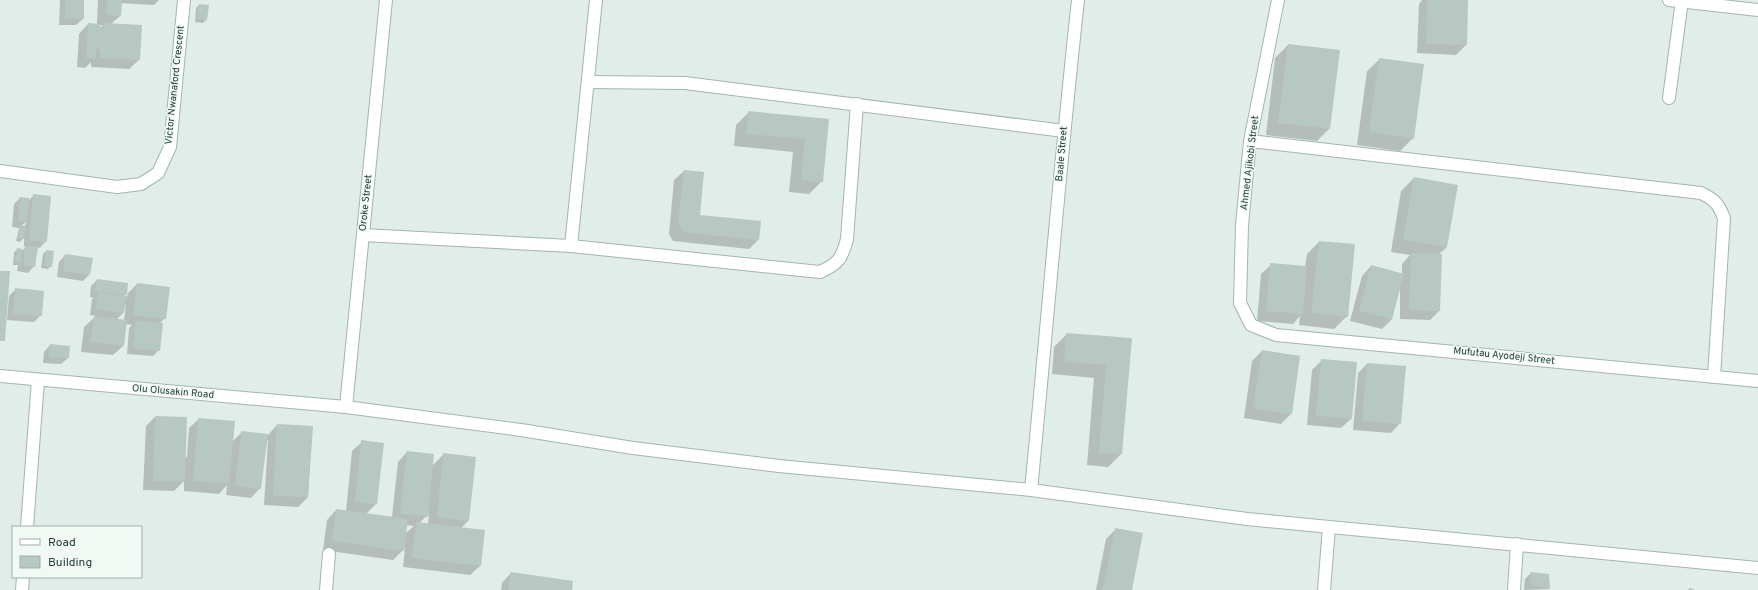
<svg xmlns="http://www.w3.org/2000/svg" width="1758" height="590" viewBox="0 0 1758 590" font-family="Overpass,sans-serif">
<rect width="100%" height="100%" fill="#e1ede8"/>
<g fill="#0003" fill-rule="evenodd">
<polygon points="60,0 83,0 83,19 76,25 59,25"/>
<path d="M 98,0 L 159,0 L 154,5 L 120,3 L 120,16 L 111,24 L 139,60 L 129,69 L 91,67 L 91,62 L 85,68 L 77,67 L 79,34 L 88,24 L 97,25 ZM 99,25 L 103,25 L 99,29 Z"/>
<polygon points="1422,0 1467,0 1466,45 1456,55 1417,53 1419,4"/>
<polygon points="199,5 206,20 203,23 195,22 196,8"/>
<polygon points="1288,45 1329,129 1317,141 1266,135 1275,58"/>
<polygon points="1380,59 1413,138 1400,151 1357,145 1367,71"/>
<polygon points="749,112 828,120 822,181 809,194 789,192 793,152 734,146 736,125"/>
<polygon points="684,171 699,216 758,240 749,249 673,241 669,234 674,180"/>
<polygon points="1414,178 1447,247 1438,255 1439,311 1430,320 1400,319 1400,284 1392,319 1382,329 1350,321 1362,276 1371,266 1402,274 1402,264 1410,255 1391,252 1401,191"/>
<path d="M 34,195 L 46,241 L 40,248 L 37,247 L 34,266 L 28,273 L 17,271 L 18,265 L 13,265 L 14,252 L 17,250 L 23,250 L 26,247 L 24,246 L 24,237 L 20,242 L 16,241 L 19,228 L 12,227 L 14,204 L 20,198 L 28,201 ZM 26,222 L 25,227 L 21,226 Z"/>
<polygon points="1319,242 1347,316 1334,329 1299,325 1300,316 1293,324 1257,321 1261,274 1271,265 1305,267 1307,254"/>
<polygon points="46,251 51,266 48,269 41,268 43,254"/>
<polygon points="65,255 89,275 83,281 57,277 59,262"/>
<path d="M 97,280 L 126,294 L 123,297 L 127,297 L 128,293 L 137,284 L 165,318 L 159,324 L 159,350 L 153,356 L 127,354 L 129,328 L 132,325 L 125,324 L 123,346 L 113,355 L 81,352 L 84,327 L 96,316 L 90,315 L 92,299 L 94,298 L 90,297 L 91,286 ZM 124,305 L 126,305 L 124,321 L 116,320 L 123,313 Z"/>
<polygon points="16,289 41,315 34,322 7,320 9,296"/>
<polygon points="1067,334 1131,339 1121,454 1108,467 1087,465 1094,378 1052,374 1054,347"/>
<polygon points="50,345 68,358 61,364 43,363 44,352"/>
<polygon points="1262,351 1299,356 1291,414 1281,424 1244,418 1252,361"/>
<polygon points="1322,360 1351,419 1341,428 1307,425 1312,370"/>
<polygon points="1367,364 1400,423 1391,433 1353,430 1358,373"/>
<polygon points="155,417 185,457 187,457 189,428 199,419 232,442 242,432 268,435 277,425 312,427 308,497 298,507 264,505 268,440 266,440 260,488 251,498 226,495 227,485 219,494 184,491 184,481 174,491 143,490 146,426"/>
<path d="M 362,442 L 376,504 L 366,514 L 392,517 L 398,462 L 407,452 L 432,466 L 444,454 L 468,521 L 461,528 L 480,566 L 470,575 L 403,567 L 405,548 L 393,560 L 323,550 L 327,520 L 336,510 L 346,511 L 352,451 ZM 429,514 L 428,524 L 419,523 ZM 406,525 L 414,526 L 405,534 Z"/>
<polygon points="1116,529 1131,590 1096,590 1106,539"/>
<polygon points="511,573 571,590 501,590 502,583"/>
<polygon points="1531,573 1549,589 1524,590 1525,579"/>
<polygon points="1690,588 1695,590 1688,590"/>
</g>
<g fill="#b6c8c1">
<rect x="65" y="0" width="19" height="19"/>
<polygon points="107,0 122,0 121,16 106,15"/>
<polygon points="1427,0 1468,0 1467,45 1426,44"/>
<polygon points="199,4 209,5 207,20 197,19"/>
<polygon points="88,23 100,24 100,29 103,29 104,23 142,25 140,60 100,58 100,49 96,49 96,59 86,58"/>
<polygon points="1288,44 1340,50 1330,129 1278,123"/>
<polygon points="1379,58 1424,64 1414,139 1369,132"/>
<polygon points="748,111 829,119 823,182 801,180 805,139 746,134"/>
<polygon points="684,170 704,172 700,215 761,221 759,240 683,232 678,224"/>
<polygon points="1414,177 1458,185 1447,247 1403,240"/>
<polygon points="33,194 51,196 47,242 29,240"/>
<polygon points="20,197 29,198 27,222 18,221"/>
<polygon points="20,225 26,226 24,239 18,238"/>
<polygon points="1319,241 1355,244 1348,317 1311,313"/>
<polygon points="25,246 38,247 35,267 23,265"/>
<polygon points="17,248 22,249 21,263 15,262"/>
<polygon points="46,250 54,251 52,267 44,266"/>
<polygon points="1411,253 1442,254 1440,311 1409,310"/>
<polygon points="65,254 93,258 90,275 63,271"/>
<polygon points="1270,263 1307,266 1303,314 1266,311"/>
<polygon points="1371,265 1404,274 1392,319 1359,311"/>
<polygon points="0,271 10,271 5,341 0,341"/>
<polygon points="97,279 128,283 127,295 95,291"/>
<polygon points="137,283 170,287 166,319 133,315"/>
<polygon points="15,288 44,291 42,316 13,314"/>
<polygon points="98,292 127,296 124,313 95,309"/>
<polygon points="94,316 127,320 124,346 90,342"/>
<polygon points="135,321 163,323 160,351 133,348"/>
<polygon points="1066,333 1132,338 1122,454 1099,453 1106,365 1064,362"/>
<polygon points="50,344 70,346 69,358 49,357"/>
<polygon points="1262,350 1300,356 1292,414 1253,409"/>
<polygon points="1321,359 1357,362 1352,419 1316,416"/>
<polygon points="1367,363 1406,366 1401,424 1362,421"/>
<polygon points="155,416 187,417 185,482 153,481"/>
<polygon points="198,418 235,421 229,484 193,481"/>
<polygon points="277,424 313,426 308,497 273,496"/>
<polygon points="241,431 268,434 261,489 235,486"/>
<polygon points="361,440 384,443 377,504 355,502"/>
<polygon points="407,451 434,454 428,517 400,514"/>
<polygon points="443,453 476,457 469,521 437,517"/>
<polygon points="336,509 408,519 404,551 332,541"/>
<polygon points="416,522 485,530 481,566 412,558"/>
<polygon points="1115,528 1143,533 1132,590 1103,590"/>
<polygon points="511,572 573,581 572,590 508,590"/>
<polygon points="1531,572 1549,574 1550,589 1530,585"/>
</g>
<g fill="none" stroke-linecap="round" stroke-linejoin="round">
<g stroke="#a3b5af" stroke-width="14">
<g id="minor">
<polyline points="1278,0 1250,141 1242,225 1240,303 1251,325 1276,335 1758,381"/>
<polyline points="1669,0 1758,10"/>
<polyline points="588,82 685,83 1064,131"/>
<polyline points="1669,98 1682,0"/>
<path d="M 1250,141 L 1701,193 C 1715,200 1718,203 1724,218 L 1714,377"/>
<polyline points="0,171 117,187 141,184 158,173 170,147 184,0"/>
<polyline points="363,235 571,246 596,0"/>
<path d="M 571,246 L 820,272 C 838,264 842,259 847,239 L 857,104"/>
<polyline points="0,376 346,407 521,430 633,448 779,466 1031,490 1247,519 1758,568"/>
<polyline points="346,407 386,0"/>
<path d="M 1031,490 C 1047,327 1060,163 1078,0"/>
<polyline points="27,527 38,380"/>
<polyline points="22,590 23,577"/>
<polyline points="326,590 329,554"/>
<polyline points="1324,590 1329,527"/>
<polyline points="1514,590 1517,544"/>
</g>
</g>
<use href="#minor" stroke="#fff" stroke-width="12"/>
</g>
<g text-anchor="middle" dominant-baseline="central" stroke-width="3" stroke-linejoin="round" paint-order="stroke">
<g font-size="10" fill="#203f37" stroke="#f2f9f5">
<text transform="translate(175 85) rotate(-84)">Victor Nwanaford Crescent</text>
<text transform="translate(1062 154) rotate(-85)">Baale Street</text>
<text transform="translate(1250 163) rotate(-83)">Ahmed Ajikobi Street</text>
<text transform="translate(366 203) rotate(-84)">Oroke Street</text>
<text transform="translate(1504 356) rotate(6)">Mufutau Ayodeji Street</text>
<text transform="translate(173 392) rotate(5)">Olu Olusakin Road</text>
</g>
</g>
<rect x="12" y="526" width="130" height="52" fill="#f2f9f5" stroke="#9eafa9"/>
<rect x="20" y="539" width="20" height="6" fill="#ffffff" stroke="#9eafa9"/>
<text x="48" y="546" font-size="12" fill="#203f37">Road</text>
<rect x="20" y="556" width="20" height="12" fill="#b6c8c1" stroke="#9eafa9"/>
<text x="48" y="566" font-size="12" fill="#203f37">Building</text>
</svg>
